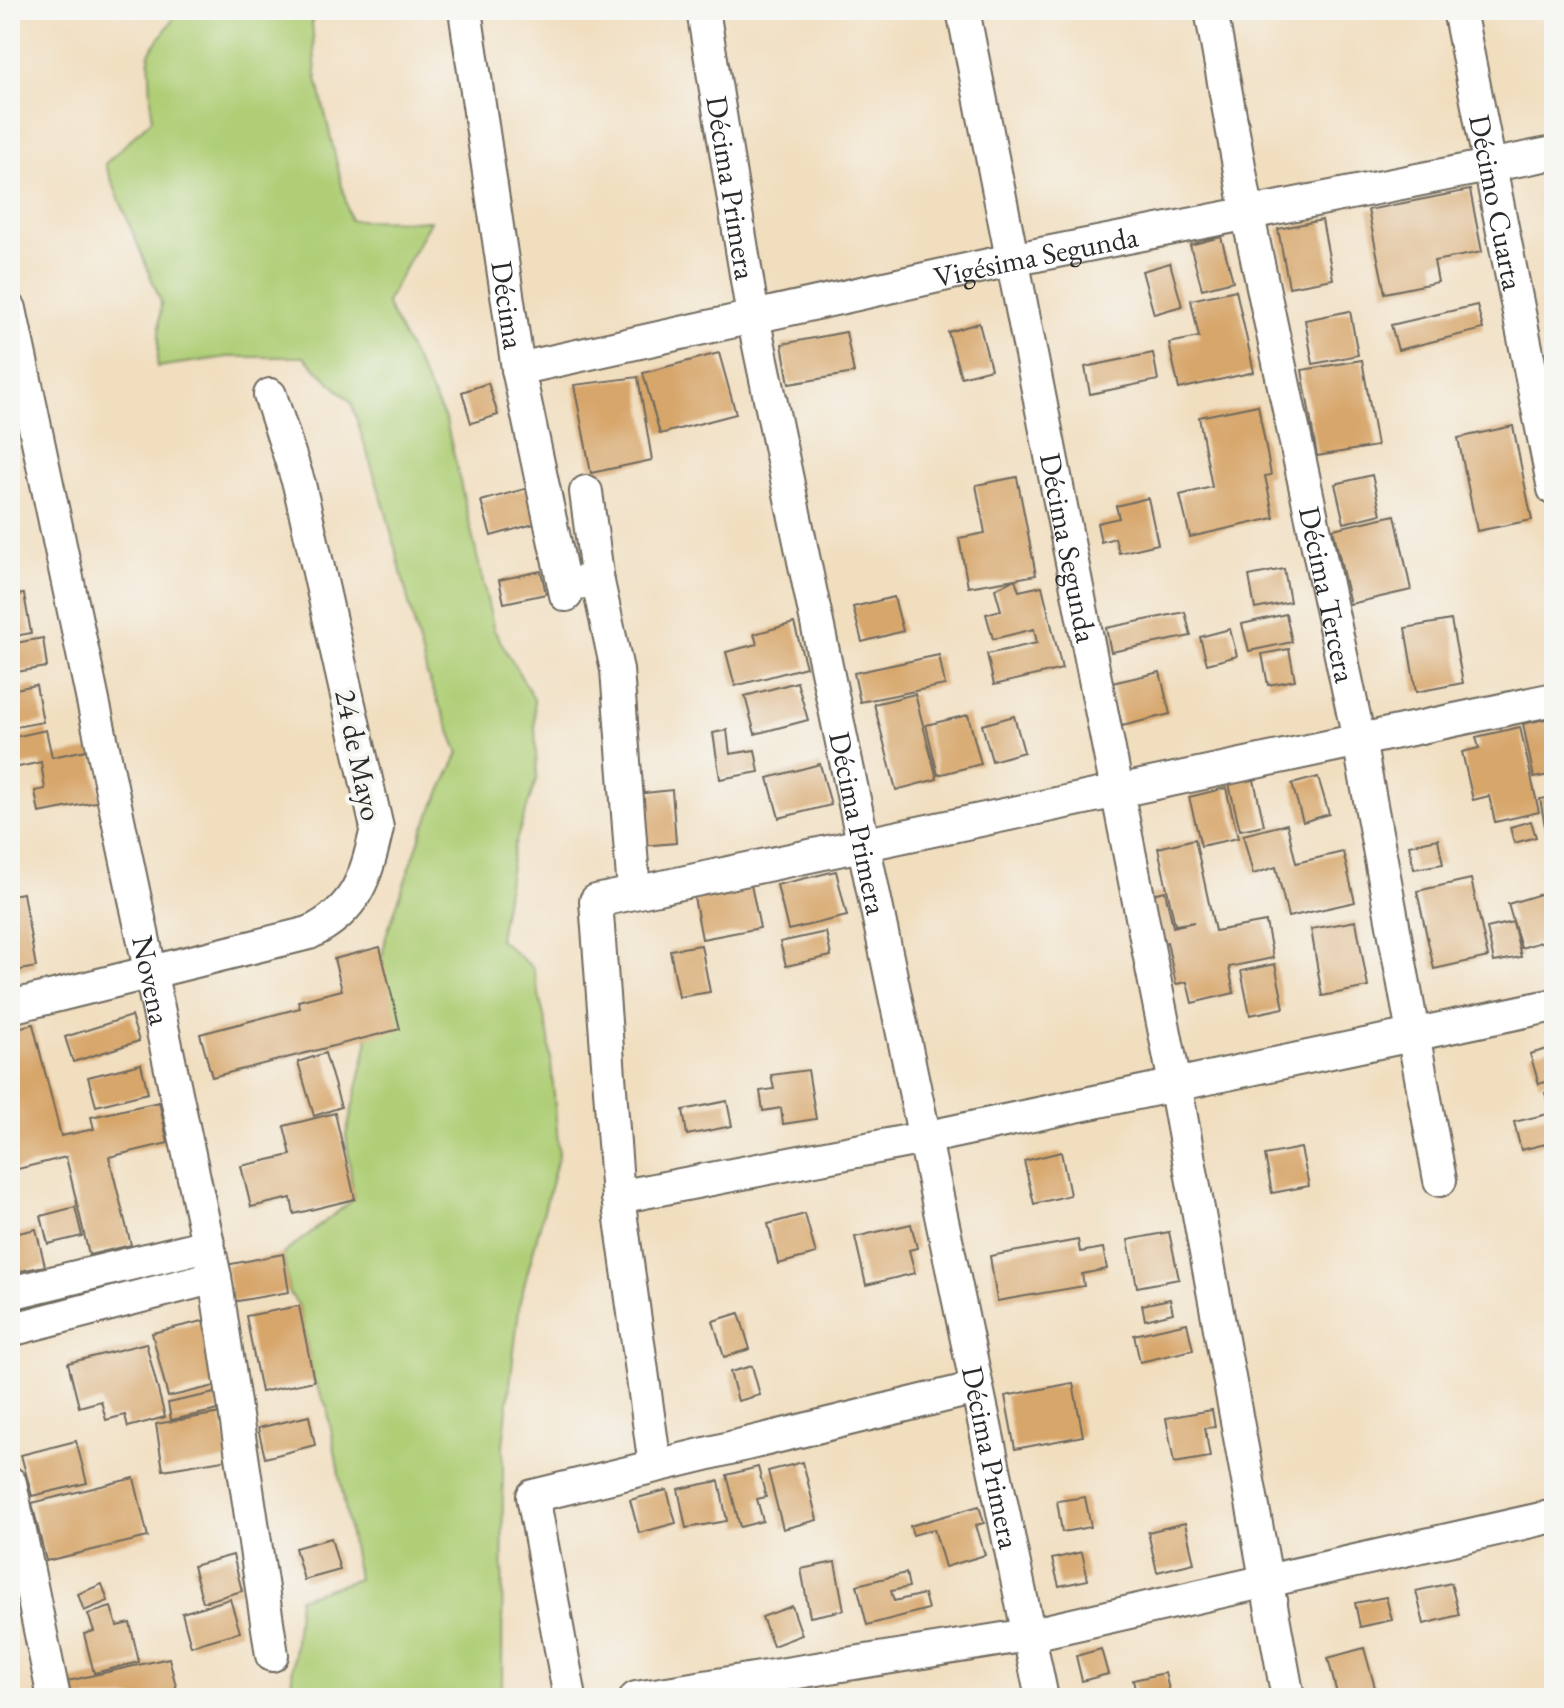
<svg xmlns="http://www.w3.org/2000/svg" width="1564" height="1708" viewBox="0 0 1564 1708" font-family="'EB Garamond',serif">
<rect width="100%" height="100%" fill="#f6f6f2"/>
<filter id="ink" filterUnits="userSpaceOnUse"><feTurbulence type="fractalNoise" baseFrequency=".0125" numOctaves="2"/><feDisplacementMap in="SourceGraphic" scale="16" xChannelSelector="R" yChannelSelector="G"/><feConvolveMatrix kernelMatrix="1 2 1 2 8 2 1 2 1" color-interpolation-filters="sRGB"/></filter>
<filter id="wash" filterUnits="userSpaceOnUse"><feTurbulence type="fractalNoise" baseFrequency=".006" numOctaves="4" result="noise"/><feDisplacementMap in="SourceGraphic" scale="32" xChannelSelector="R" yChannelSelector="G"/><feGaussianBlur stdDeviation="1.8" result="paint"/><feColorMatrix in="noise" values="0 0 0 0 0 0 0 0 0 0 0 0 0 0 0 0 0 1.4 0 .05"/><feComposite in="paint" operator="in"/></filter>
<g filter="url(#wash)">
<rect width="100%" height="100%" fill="#f1debf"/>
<polygon fill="#afce76" stroke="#6d7c50" stroke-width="2" points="169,10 311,10 316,74 350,220 430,221 386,303 446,421 494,630 534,699 537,777 514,847 499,939 533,968 549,1038 559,1154 520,1301 503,1444 502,1698 290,1698 299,1598 358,1579 327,1407 314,1381 299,1306 289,1292 283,1254 354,1199 346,1135 365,1054 386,936 424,827 459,753 427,675 386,512 351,402 304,357 228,357 157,367 161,302 105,164 152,119 149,53 174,18"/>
<g id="blocks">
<g fill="#d7a66b">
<polygon points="1470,190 1482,252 1434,261 1438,282 1385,293 1368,210"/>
<polygon points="1322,220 1333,279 1289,287 1278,229"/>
<polygon points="1221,237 1233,281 1202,289 1190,245"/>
<polygon points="1170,263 1182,306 1154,314 1142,271"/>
<polygon points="1236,290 1254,372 1179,389 1169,343 1199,337 1191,300"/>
<polygon points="1477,305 1483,329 1398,350 1391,325"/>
<polygon points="1350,311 1358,355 1313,364 1305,320"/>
<polygon points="979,323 991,369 961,377 948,332"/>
<polygon points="846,332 854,373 789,384 782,344"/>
<polygon points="719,353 736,414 660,434 643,373"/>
<polygon points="1153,353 1158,380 1090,394 1085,367"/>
<polygon points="1362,360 1377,446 1317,456 1302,370"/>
<polygon points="638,377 652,460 591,473 574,385"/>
<polygon points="488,383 498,415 471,423 462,392"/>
<polygon points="1258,405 1271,475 1265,476 1274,518 1190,537 1180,495 1212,487 1199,417"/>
<polygon points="1513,426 1532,520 1477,531 1458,438"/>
<polygon points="1372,475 1381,514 1344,523 1335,484"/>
<polygon points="1017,477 1036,575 1015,579 1019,591 1042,586 1062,669 994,685 987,654 1037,643 1034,629 993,639 986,614 1001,610 995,589 1015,579 968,587 959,538 985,533 976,485"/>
<polygon points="532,487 541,522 491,536 481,501"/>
<polygon points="1148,498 1158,544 1119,553 1115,538 1101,542 1097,523 1119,518 1116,506"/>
<polygon points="1395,515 1411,590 1350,604 1333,529"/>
<polygon points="1284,569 1290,602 1255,609 1249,576"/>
<polygon points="541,571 546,594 504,603 499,580"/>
<polygon points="24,594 31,633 10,637 10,596"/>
<polygon points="894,597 903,631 862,642 853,607"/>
<polygon points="1185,612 1191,636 1111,652 1106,628"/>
<polygon points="1286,614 1292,642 1249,651 1242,624"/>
<polygon points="1451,620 1463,683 1416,692 1405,628"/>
<polygon points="794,623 806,667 735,686 726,652 757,644 754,634"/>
<polygon points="1230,629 1237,656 1207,664 1200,637"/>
<polygon points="43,638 47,667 10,673 10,644"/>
<polygon points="1289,649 1295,680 1268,685 1262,654"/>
<polygon points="939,655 945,685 860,702 854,673"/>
<polygon points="1160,672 1170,714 1122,726 1112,683"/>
<polygon points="797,682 808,720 755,734 745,696"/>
<polygon points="36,685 43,722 10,728 10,690"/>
<polygon points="915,694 937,779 896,790 874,704"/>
<polygon points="968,715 981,764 938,775 926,725"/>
<polygon points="1014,716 1024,752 992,761 982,725"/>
<polygon points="1554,717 1554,774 1534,778 1523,724"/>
<polygon points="1520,727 1539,812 1495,822 1489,796 1473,800 1462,752 1479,748 1476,737"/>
<polygon points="46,730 52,757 91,749 101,801 39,813 35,791 45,789 41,762 10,769 10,738"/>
<polygon points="727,730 730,754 755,750 759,772 720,779 713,733"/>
<polygon points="820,764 831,805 779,818 768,778"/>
<polygon points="1252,771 1264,825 1240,830 1227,776"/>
<polygon points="1318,777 1329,814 1303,822 1292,784"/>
<polygon points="1226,788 1238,838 1201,846 1189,797"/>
<polygon points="672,790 676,843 641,846 636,794"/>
<polygon points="1554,797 1554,864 1552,864 1540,799"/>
<polygon points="1531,821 1536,837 1514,843 1510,827"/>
<polygon points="1287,824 1296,863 1343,852 1355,902 1288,917 1276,867 1253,874 1243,835"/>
<polygon points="1195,839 1215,931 1266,922 1273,958 1229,967 1234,993 1192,1003 1187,982 1176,984 1167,942 1161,944 1149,895 1165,891 1173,927 1194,922 1175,925 1158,848"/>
<polygon points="1438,839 1443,864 1414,869 1409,845"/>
<polygon points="836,871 847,916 788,930 777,885"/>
<polygon points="1471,879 1488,957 1434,969 1417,891"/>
<polygon points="750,880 760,928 702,939 693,892"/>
<polygon points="23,893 36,967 10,972 10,895"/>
<polygon points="1544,893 1554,938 1521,948 1508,904"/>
<polygon points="1356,921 1368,987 1322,996 1311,929"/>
<polygon points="1513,922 1521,957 1494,962 1487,928"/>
<polygon points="826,932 831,956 786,966 780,942"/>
<polygon points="701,945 710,992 679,997 670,950"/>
<polygon points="380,947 400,1029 212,1077 200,1034 300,1008 298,1001 342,990 334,959"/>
<polygon points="1275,964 1284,1008 1250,1015 1241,971"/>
<polygon points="131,1016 139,1041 73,1062 65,1037"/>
<polygon points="33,1024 61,1136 94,1129 91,1117 159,1102 168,1143 109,1157 131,1245 89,1255 66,1157 10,1171 10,1030"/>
<polygon points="1554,1047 1554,1079 1539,1084 1530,1054"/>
<polygon points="325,1053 341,1107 314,1116 298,1062"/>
<polygon points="141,1064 148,1093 96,1106 88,1077"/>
<polygon points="808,1070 816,1119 783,1124 781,1108 763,1111 760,1091 774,1089 771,1075"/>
<polygon points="1554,1089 1554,1142 1521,1150 1514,1122 1552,1113 1545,1093"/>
<polygon points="727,1101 732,1126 687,1135 683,1110"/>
<polygon points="335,1113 355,1199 294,1214 291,1198 251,1207 241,1166 291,1155 284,1126"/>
<polygon points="1301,1148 1309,1186 1272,1193 1265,1155"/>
<polygon points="1061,1152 1070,1195 1034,1204 1024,1161"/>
<polygon points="75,1207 82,1236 48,1244 41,1216"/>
<polygon points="805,1214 816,1254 778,1264 768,1224"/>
<polygon points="911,1224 917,1248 909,1250 915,1273 866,1285 855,1237"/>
<polygon points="36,1229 45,1266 10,1273 10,1235"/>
<polygon points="1169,1232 1179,1279 1137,1287 1128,1240"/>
<polygon points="1078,1240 1080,1252 1103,1248 1107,1269 1082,1274 1084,1286 997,1301 990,1256"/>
<polygon points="283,1254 289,1292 232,1302 226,1265"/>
<polygon points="1170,1299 1173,1313 1145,1320 1142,1305"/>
<polygon points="299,1306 314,1381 261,1392 246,1316"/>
<polygon points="739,1313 750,1349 724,1357 713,1321"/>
<polygon points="203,1321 219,1385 168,1397 152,1333"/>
<polygon points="1187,1323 1193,1350 1140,1362 1134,1335"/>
<polygon points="146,1343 165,1417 128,1427 125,1415 106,1420 101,1401 79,1407 68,1363"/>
<polygon points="752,1366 760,1395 738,1401 730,1372"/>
<polygon points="1073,1383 1083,1436 1015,1449 1005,1396"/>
<polygon points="215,1393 219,1410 171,1420 168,1403"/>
<polygon points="1212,1410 1215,1427 1205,1428 1210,1457 1174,1463 1166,1418"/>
<polygon points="221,1413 229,1459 163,1470 156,1424"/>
<polygon points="309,1416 315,1445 265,1458 258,1428"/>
<polygon points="76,1441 87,1483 32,1496 21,1455"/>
<polygon points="803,1462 817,1520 783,1529 768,1471"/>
<polygon points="758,1467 766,1497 757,1499 763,1521 740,1527 727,1475"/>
<polygon points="134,1478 148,1537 46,1561 32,1503"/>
<polygon points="719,1481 727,1521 686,1528 678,1489"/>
<polygon points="667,1490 676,1523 639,1533 630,1500"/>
<polygon points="1085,1497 1091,1527 1062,1532 1057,1501"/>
<polygon points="979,1506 984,1523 976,1525 985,1555 945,1567 934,1529 913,1535 910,1526"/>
<polygon points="1185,1523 1194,1563 1157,1572 1148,1532"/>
<polygon points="331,1538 340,1570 304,1580 295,1548"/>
<polygon points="1082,1552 1088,1580 1059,1586 1052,1559"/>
<polygon points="233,1555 242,1591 203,1602 193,1566"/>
<polygon points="835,1562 844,1610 810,1617 801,1569"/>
<polygon points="906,1573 909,1587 891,1591 894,1601 924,1594 928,1609 867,1625 857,1585"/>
<polygon points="1451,1583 1459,1615 1424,1624 1416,1591"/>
<polygon points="102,1584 108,1601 84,1611 78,1594"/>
<polygon points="1386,1597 1392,1620 1360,1627 1355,1603"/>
<polygon points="230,1599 240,1632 191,1646 182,1613"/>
<polygon points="792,1606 802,1635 773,1646 762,1617"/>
<polygon points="111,1607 117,1626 130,1623 139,1662 94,1673 84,1634 94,1631 88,1614"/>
<polygon points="1364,1648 1376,1691 1338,1698 1328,1658"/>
<polygon points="1101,1649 1108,1674 1082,1681 1076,1656"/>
<polygon points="169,1658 179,1698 72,1698 68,1681"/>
<polygon points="1165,1673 1171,1698 1137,1698 1133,1680"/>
</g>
</g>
</g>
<g filter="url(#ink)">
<use href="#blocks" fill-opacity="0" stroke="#706a5f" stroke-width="2"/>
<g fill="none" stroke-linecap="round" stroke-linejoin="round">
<g stroke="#706a5f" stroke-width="36">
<g id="street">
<path id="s1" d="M 465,10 L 518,369 L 566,595"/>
<path id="s2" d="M 703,10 L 753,317 L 1042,1698"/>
<path id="s3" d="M 963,10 L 1175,1084 L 1288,1698"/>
<path id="s4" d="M 1211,10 L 1248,216 L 1359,740 L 1440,1180"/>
<path id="s5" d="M 1459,10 L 1554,489"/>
<path id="s6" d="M 10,309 L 215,1277 L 272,1655"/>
<path id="s7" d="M 518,369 L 1011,260 L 1554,153"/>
<polyline points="586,492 598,582"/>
<polyline points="565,583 598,582 617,670 634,892"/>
<path d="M 10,1007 L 309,933 C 357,910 366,877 377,828 L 299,484 L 270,395"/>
<polyline points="618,1197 924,1138 1554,1005"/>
<polyline points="10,1293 208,1245"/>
<polyline points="10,1330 215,1277"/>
<polyline points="655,1466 618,1197 596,901 1554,699"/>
<polyline points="10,1483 54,1698"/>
<polyline points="570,1698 533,1496 976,1388"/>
<polyline points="636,1698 1028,1635 1554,1516"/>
</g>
</g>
<use href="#street" stroke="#fff" stroke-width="32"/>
</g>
</g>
<g text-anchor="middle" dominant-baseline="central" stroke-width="8" stroke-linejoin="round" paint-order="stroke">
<g font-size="30" fill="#2b2b2b" stroke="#f6f6f2">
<text stroke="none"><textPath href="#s2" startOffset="180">Décima Primera</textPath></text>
<text stroke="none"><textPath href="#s5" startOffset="196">Décimo Cuarta</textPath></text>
<text stroke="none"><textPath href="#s7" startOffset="530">Vigésima Segunda</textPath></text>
<text stroke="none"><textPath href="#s1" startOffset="298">Décima</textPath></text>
<text stroke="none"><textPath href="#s3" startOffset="548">Décima Segunda</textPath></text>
<text stroke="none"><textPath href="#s4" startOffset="596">Décima Tercera</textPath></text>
<text transform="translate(359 755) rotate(78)">24 de Mayo</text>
<text stroke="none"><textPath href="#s2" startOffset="828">Décima Primera</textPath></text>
<text stroke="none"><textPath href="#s6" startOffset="686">Novena</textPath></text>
<text stroke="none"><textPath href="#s2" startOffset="1476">Décima Primera</textPath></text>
</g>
</g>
<rect width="1564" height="1708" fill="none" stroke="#f6f6f2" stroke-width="40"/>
</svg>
